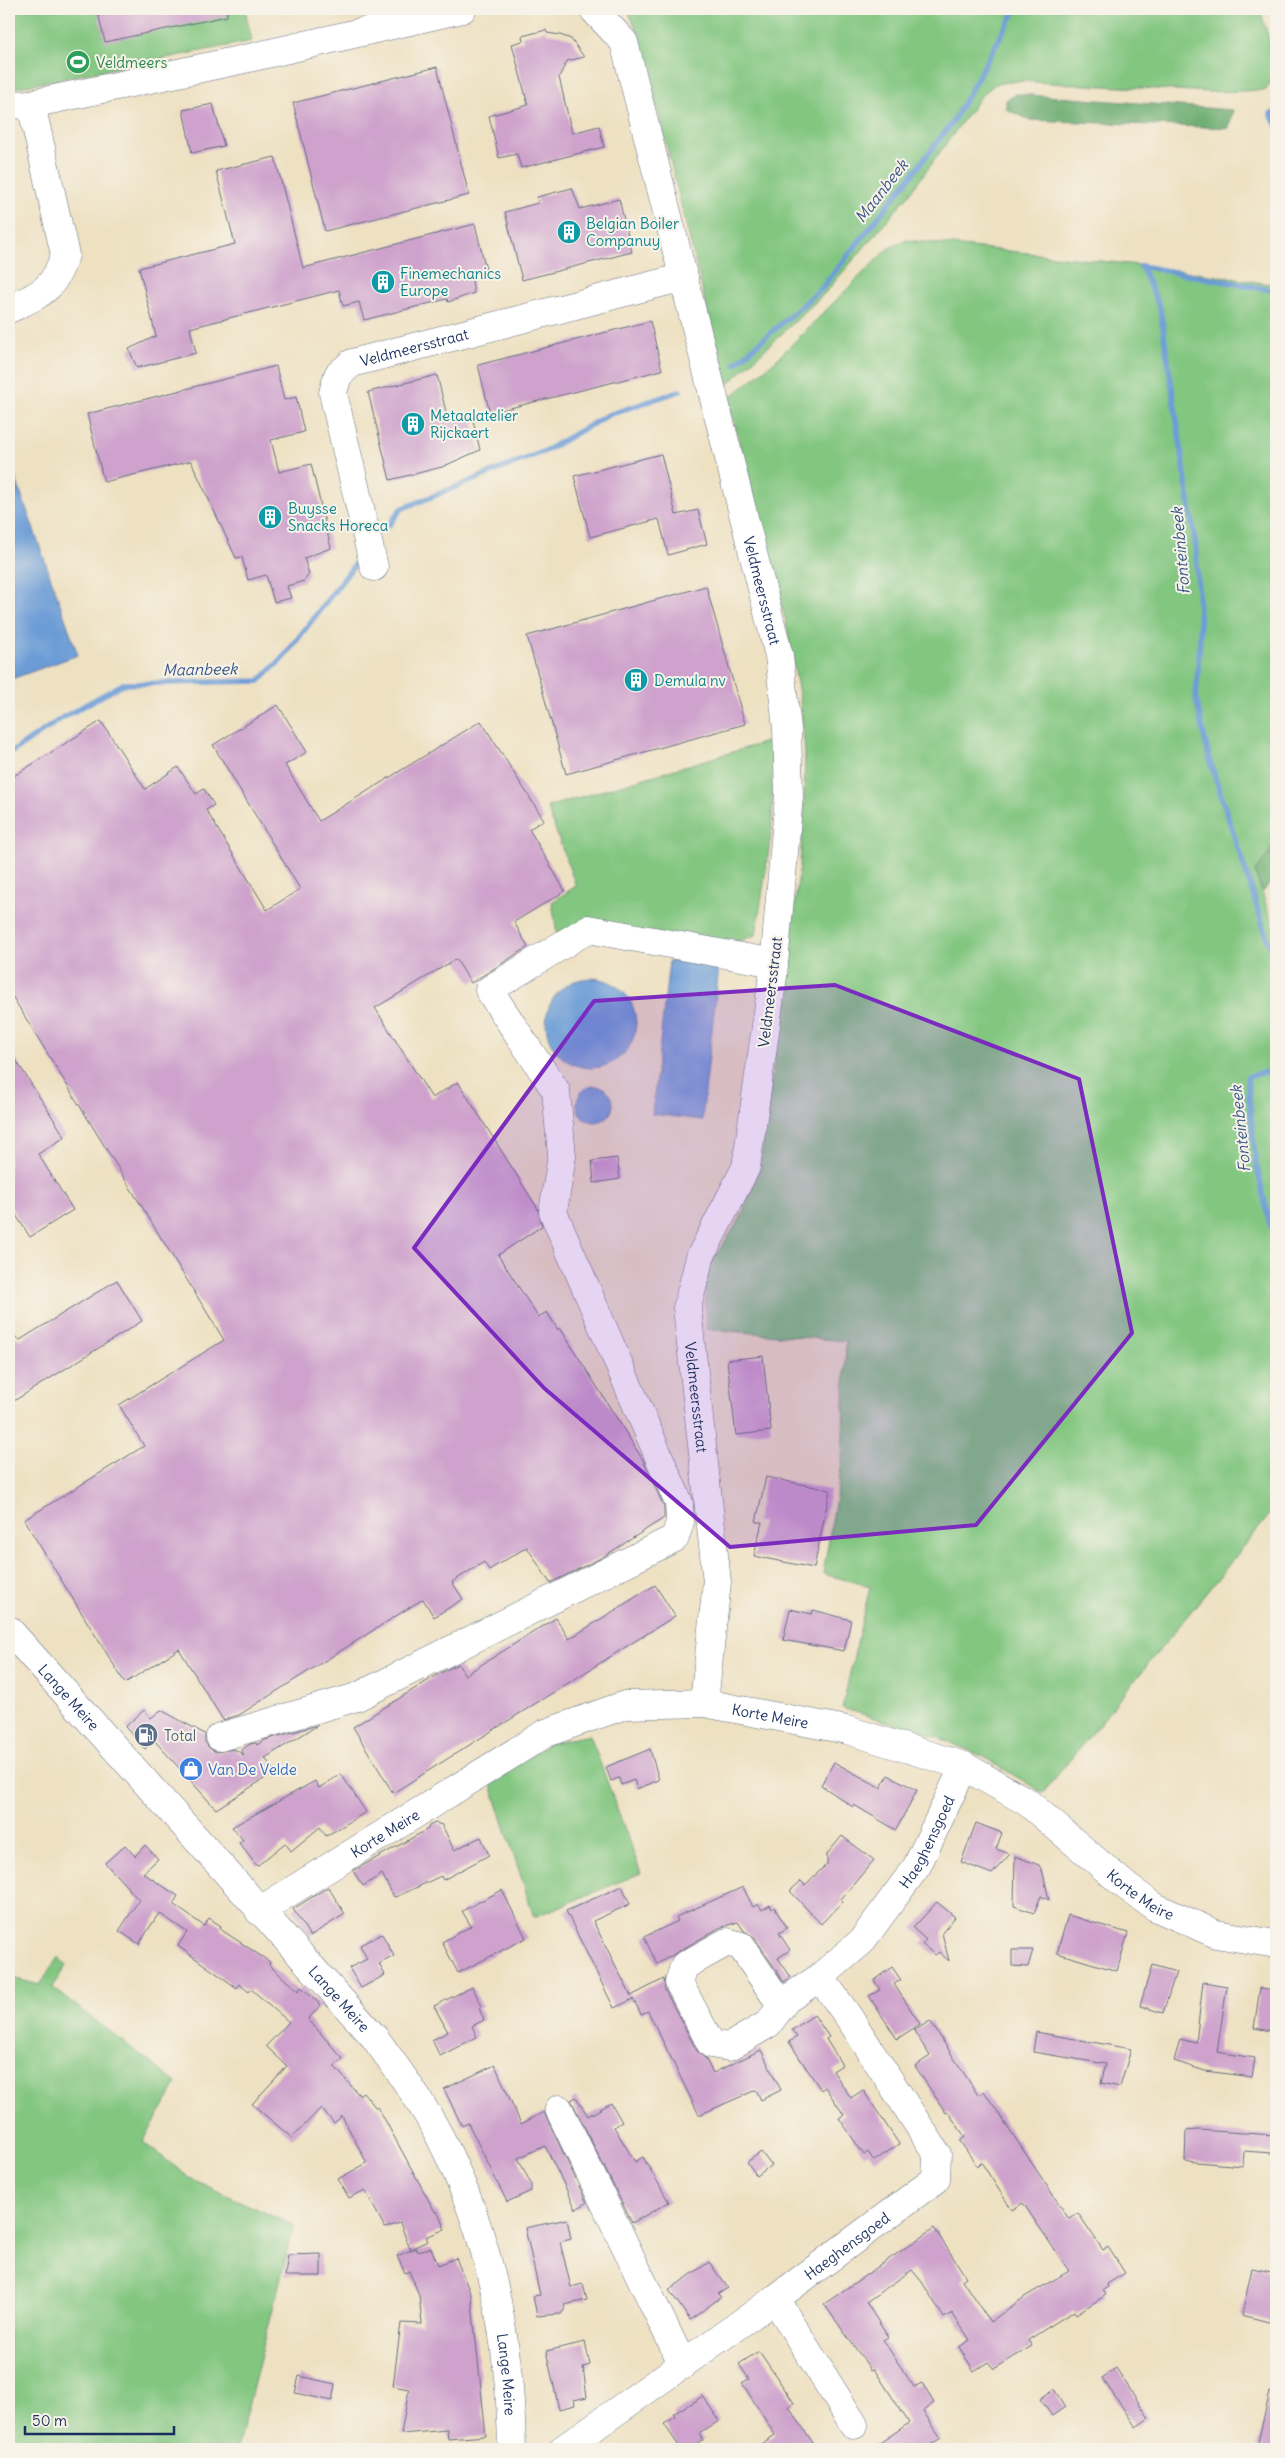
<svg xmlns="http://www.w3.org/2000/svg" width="1285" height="2458" viewBox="0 0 1285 2458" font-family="Delius,sans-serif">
<rect width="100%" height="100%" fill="#f7f3e8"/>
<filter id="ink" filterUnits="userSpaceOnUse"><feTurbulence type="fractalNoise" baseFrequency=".02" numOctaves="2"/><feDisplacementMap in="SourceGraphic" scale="10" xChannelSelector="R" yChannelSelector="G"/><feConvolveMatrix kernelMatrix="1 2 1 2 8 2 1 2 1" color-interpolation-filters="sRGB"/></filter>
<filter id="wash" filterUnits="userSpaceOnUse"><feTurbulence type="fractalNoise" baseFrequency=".0096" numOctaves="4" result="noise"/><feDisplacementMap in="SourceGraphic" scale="20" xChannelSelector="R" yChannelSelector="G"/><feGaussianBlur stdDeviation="1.12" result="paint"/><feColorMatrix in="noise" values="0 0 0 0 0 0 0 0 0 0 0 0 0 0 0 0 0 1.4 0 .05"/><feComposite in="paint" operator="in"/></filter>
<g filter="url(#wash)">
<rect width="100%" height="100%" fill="#eee1c2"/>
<g fill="#82c680" stroke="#4e7a6f">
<polygon points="9,9 245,9 252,41 9,89"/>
<path d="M 627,9 L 1260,9 C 1266,33 1282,68 1266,90 L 1209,92 L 1016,81 L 995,84 L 981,96 L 908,196 L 825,293 L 726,386 L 639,34 Z"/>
<path d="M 906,240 L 1156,267 L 1276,285 L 1276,844 L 1255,872 L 1276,934 L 1276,1226 C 1270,1231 1270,1243 1276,1250 L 1276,1507 L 1043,1793 L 984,1757 L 937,1737 L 842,1708 L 870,1586 L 823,1574 L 842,1463 L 846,1341 L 707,1329 L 705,1289 L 710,1264 L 740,1219 L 760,1168 L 800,865 L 804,805 L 805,751 L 800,700 L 786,622 L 728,399 L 775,361 L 887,249 Z"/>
<polygon points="773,740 772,829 756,935 727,945 557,934 552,902 576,886 547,807"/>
<polygon points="590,1735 641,1873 534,1917 490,1781 550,1743"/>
<polygon points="58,1956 66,1966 52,1987 177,2083 143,2142 190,2178 294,2226 237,2449 9,2449 9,1977 40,1985"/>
</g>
<g fill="#69ab6e" stroke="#426d66">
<polygon points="1016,94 1233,110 1229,128 1029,120 1006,109 1006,100"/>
<polygon points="1276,844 1276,875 1263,892 1255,872"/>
</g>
<g fill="#6c9cd6" stroke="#44669a">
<polygon points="9,459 78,655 9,680"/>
<polygon points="669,961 719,967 702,1120 652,1114"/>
<circle cx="591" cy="1023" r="45"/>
<circle cx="595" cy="1104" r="18"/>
</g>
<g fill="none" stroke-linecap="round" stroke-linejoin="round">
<g stroke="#6c9cd6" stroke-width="5.5">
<polyline points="1276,113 1271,114 1276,124"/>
<polyline points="1276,291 1141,266 1160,308 1196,548 1200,636 1196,699 1209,758 1276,966"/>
<polyline points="735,364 822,288 904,185 952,123 1016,9"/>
<polyline points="389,525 401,509 545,451 608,415 680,391"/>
<polyline points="9,754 62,718 123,684 259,681 283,658 355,564"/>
<polyline points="1276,1069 1247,1077 1256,1163 1270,1225 1276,1234"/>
</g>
</g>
<g id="blocks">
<g fill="#cea2cc">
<polygon points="97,9 227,9 227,16 105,42"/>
<polygon points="546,30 547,33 560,35 571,39 584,57 567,61 559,77 572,133 599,126 604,147 521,168 517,154 499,158 489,116 528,105 512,44 523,41 522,36"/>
<polygon points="437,67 469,195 325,231 293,103"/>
<polygon points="213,104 224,146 192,153 183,110"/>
<polygon points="275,157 303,268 475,224 486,270 471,274 474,293 448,302 447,299 364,320 359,302 343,306 339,290 190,328 196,353 137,368 129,349 156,336 139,268 235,244 216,171"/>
<polygon points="572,188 580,209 619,199 632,252 522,280 505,212 538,203 537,197"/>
<polygon points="650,321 662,370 490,413 478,365"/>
<polygon points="276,366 284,400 296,397 304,432 271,440 279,472 311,464 331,548 304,558 309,574 304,581 287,586 291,598 274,602 266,575 248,580 242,557 236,558 191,461 104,482 87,414"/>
<polygon points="437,375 448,420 471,412 480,450 442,467 390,480 368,392"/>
<polygon points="661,454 676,515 698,510 707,544 668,555 659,519 590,537 574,476"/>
<polygon points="706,586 745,724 566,774 527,636"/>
<polygon points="278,705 307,752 285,765 319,821 481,721 544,820 529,829 565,891 514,922 528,947 471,983 456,959 375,1008 432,1098 458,1082 538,1209 542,1226 498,1255 538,1317 547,1312 558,1330 560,1328 643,1460 664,1507 664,1518 603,1557 550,1583 527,1547 489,1570 484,1562 452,1582 463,1599 434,1617 423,1599 239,1715 223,1720 179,1649 125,1683 24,1520 144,1446 119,1405 224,1340 9,991 9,779 101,721 145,789 178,767 196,794 204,789 214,805 206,810 267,910 300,889 213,745"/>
<polygon points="9,1049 65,1137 38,1154 73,1210 30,1237 9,1204"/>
<polygon points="617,1158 620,1179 594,1183 592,1161"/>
<polygon points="117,1280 142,1321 9,1404 9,1345 11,1342 16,1337 20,1340"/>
<polygon points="763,1356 771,1431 736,1435 727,1360"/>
<polygon points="766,1477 830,1490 814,1568 754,1556 762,1522 756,1522"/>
<polygon points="655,1585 675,1616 393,1793 353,1727 437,1675 458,1664 465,1675 556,1618 569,1639"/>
<polygon points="790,1609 812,1614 813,1610 851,1620 844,1651 783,1640"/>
<polygon points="144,1710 151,1718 161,1710 205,1734 205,1742 209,1748 216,1752 234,1749 244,1755 241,1750 250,1744 256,1743 257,1745 265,1740 318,1725 265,1758 275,1772 216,1809 154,1740 145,1749 125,1727"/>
<polygon points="650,1749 659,1780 637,1789 634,1780 621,1785 619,1778 611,1781 606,1767"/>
<polygon points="834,1762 881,1788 888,1775 917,1790 896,1830 854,1805 853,1807 821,1785"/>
<polygon points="341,1774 366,1812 326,1836 320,1827 291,1851 285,1843 257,1866 239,1843 243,1840 232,1827 315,1781 319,1788"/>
<polygon points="435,1823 442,1825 454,1850 481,1837 489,1855 443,1880 441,1876 398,1896 394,1897 382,1874 363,1886 353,1871 428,1829 429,1826"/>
<polygon points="976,1823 1002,1833 996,1849 1010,1854 992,1874 961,1862"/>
<polygon points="842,1836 874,1860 841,1899 843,1901 821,1924 790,1891 801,1881 805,1885 827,1864 827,1854"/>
<polygon points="125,1845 135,1856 145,1845 158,1859 143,1873 178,1896 173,1904 204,1926 209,1918 221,1926 220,1929 270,1962 269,1965 298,1991 301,1987 321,2005 308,2019 343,2059 334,2066 359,2095 363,2092 376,2108 378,2107 435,2212 437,2211 445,2229 426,2237 428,2241 410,2249 400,2223 385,2228 365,2190 349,2198 338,2179 367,2163 342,2116 334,2123 321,2108 292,2138 252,2104 287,2066 266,2046 289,2022 251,1989 249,1992 239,1984 237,1988 178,1946 187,1932 159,1913 139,1944 119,1931 139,1900 105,1863"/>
<polygon points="1015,1856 1039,1865 1043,1873 1049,1900 1041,1896 1034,1913 1014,1906"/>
<polygon points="622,1886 630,1904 593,1921 631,1996 664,1979 665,1990 697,2051 705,2058 713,2073 761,2050 781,2090 761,2100 756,2090 699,2115 648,2011 641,2014 633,1999 614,2008 566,1911"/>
<polygon points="328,1887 345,1914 310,1936 293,1909"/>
<polygon points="743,1887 753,1907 758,1904 762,1910 770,1905 772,1909 774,1907 787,1928 779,1933 790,1950 778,1958 791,1977 784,1982 754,1937 744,1931 738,1922 719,1928 657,1964 644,1937 678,1921 676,1917"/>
<polygon points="502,1890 526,1938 458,1973 442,1942 471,1926 462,1911"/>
<polygon points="937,1902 955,1917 942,1933 949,1961 939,1952 935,1955 922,1944 926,1940 913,1928"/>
<polygon points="1068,1915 1128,1933 1117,1971 1057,1953"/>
<polygon points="382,1934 394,1956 379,1964 385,1975 361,1988 349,1968 367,1959 360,1945"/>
<polygon points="1012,1950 1033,1950 1028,1967 1012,1966"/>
<polygon points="1152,1965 1176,1972 1163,2013 1140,2006"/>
<polygon points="892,1967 901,1980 894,1984 920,2024 897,2039 869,1996 880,1990 874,1980"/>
<polygon points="1203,1982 1227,1986 1217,2052 1255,2058 1252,2077 1205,2071 1174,2061 1180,2039 1196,2043"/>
<polygon points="472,1987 482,2006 479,2008 484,2020 472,2026 477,2037 440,2056 432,2040 448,2032 434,2006"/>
<polygon points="1260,1988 1276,1990 1276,2026 1273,2026 1271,2031 1254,2028"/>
<polygon points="814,2015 829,2037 826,2039 842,2065 833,2071 851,2098 863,2090 899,2144 874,2161 868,2152 864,2155 839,2118 844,2115 825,2087 821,2090 789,2042 797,2037 792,2030"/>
<polygon points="930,2021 978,2095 984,2091 1069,2219 1078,2213 1103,2250 1108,2247 1125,2273 1107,2284 1108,2287 1103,2290 1106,2295 1076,2314 1074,2311 1028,2340 1032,2346 994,2369 988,2362 974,2371 959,2347 970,2340 952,2313 944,2318 922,2282 912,2270 866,2302 888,2337 883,2340 914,2387 922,2383 934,2403 923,2411 941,2438 924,2449 871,2449 909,2423 874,2369 871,2370 824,2304 934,2228 966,2277 962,2280 990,2322 1026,2296 1069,2271 1023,2203 1012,2210 981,2162 977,2166 960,2141 965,2137 948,2112 946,2113 915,2066 930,2056 914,2031"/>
<polygon points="1036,2032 1131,2049 1120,2087 1101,2083 1106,2064 1033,2052"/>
<polygon points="495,2065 521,2124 544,2112 587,2203 576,2209 545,2146 518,2158 531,2184 531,2191 507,2202 468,2123 462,2126 444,2089"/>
<polygon points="576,2097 588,2116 611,2103 622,2122 614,2127 635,2162 643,2157 669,2202 632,2223 571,2100"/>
<polygon points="1198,2130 1274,2135 1272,2153 1244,2151 1243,2166 1185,2161 1186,2131"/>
<polygon points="761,2152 771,2165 757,2176 747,2162"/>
<polygon points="567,2219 571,2239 560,2242 571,2287 583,2284 587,2300 564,2305 565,2309 561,2314 537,2316 533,2296 540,2295 525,2228"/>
<polygon points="416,2248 417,2251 431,2248 438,2265 456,2258 471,2295 486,2436 448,2439 447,2430 401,2434 409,2389 393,2386 401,2323 422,2324 419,2295 409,2271 405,2273 397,2256"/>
<polygon points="321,2254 321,2276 285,2276 288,2255"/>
<polygon points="709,2262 728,2288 718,2294 721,2297 690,2320 669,2290"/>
<polygon points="1252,2268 1276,2273 1276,2324 1242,2315"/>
<polygon points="585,2342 590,2365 583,2367 587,2397 574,2400 575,2405 559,2409 546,2351"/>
<polygon points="759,2351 794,2403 789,2407 817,2449 753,2449 775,2435 742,2383 749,2379 739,2364"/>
<polygon points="1116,2368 1149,2418 1136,2427 1102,2378"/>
<polygon points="299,2376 335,2384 332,2401 295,2393"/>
<polygon points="1054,2389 1065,2407 1052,2416 1040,2399"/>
<polygon points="1270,2392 1276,2393 1276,2449 1257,2446"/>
<polygon points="703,2396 719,2421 699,2434 703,2440 689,2449 681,2449 664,2424 675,2417 673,2414"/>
</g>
</g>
</g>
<g filter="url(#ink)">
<use href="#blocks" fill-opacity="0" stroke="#656d81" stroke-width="1"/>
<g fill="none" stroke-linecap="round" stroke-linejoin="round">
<g stroke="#656d81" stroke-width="29">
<g id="minor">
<path id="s1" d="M 593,9 L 624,42 L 779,656 L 787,729 L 789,796 L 773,976 L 746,1167 L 700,1257 L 687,1308 L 717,1582 L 704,1703"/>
<polyline points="9,105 31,104 249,58 462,9"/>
<path d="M 9,309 C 42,293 52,292 65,255 L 31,104"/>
<path id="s2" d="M 374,567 L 333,393 L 338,375 L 352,363 L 684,277"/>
<path id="s3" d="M 9,1630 L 375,2038 C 398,2070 422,2102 440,2137 C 491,2238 510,2337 512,2449"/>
<polyline points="220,1737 357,1697 675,1538 680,1522 679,1503 553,1212 562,1156 556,1091 489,990 588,929 774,963"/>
<path id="s4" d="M 259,1911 L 546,1733 L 625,1705 L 704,1703 L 847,1730 L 964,1766 L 1027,1802 L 1127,1887 L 1155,1907 L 1216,1934 L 1276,1944"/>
<polyline points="786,2000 775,1996 741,1946 727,1942 684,1966 679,1983 711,2044 729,2047 768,2024 786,2000 820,1977"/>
<polyline points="559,2109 683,2365"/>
<polyline points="775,2299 854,2425"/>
<path id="s5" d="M 563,2449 L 775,2299 L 936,2179 L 937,2154 L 850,2019 L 820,1977 L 861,1942 L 917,1866 L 964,1766"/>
</g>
</g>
<use href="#minor" stroke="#fff" stroke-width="28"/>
</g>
</g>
<path fill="#7b2cbf" fill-opacity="0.2" stroke="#7b2cbf" stroke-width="4" stroke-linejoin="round" d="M 835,985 L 1079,1079 L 1132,1333 L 976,1525 L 730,1547 L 544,1388 L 414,1248 L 594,1001 Z"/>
<defs>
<g id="stadium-disc" transform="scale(1.25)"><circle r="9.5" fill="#2e9e5b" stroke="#f7f3e8"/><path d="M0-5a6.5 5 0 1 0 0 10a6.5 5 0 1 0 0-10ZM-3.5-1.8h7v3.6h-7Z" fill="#fff"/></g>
<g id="building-disc" transform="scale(1.25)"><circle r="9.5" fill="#0f9aa8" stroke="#f7f3e8"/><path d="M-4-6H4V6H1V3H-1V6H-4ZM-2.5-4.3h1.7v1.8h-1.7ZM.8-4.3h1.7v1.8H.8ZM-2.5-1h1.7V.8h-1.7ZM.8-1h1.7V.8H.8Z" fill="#fff"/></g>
<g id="fuel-disc" transform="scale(1.25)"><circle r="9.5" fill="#5c6f8a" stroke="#f7f3e8"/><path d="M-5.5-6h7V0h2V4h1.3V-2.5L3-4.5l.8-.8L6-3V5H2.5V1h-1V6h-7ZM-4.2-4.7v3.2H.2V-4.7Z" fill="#fff"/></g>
<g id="shop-disc" transform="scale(1.25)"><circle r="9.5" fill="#3f7fe0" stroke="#f7f3e8"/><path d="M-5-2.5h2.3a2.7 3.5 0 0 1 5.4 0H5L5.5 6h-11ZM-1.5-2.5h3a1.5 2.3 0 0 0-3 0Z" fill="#fff"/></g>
</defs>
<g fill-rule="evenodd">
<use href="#stadium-disc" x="78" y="62"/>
<use href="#building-disc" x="569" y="232"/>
<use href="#building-disc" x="383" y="282"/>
<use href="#building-disc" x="413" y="424"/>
<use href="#building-disc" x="270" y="517"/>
<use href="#building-disc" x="636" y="680"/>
<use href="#fuel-disc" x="146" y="1735"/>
<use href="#shop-disc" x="191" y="1769"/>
</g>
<g text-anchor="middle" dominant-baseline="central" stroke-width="4" stroke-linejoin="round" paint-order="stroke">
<g font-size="15" fill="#27864d" stroke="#f7f3e8" text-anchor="start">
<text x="96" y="62">Veldmeers</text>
</g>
<g font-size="15" fill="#0d838f" stroke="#f7f3e8" text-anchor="start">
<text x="586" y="223">Belgian Boiler<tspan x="586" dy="17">Companuy</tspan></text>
<text x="400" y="273">Finemechanics<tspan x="400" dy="17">Europe</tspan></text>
<text x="430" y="415">Metaalatelier<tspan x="430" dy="17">Rijckaert</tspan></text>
<text x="288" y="508">Buysse<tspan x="288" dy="17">Snacks Horeca</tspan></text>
<text x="654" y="680">Demula nv</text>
</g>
<g font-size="15" fill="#1b2f5e" stroke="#f7f3e8">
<text stroke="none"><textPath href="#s2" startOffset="280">Veldmeersstraat</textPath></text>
<text stroke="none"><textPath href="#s1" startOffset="611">Veldmeersstraat</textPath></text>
<text transform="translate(770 992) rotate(-83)">Veldmeersstraat</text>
<text stroke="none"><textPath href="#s1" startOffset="1436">Veldmeersstraat</textPath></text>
<text stroke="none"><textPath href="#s3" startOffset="90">Lange Meire</textPath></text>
<text stroke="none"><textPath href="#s4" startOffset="568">Korte Meire</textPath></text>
<text stroke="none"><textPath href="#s4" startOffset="148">Korte Meire</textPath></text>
<text stroke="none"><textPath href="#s5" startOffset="872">Haeghensgoed</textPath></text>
<text stroke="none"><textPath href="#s4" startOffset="988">Korte Meire</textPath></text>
<text stroke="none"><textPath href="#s3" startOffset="495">Lange Meire</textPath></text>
<text stroke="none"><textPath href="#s5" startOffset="349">Haeghensgoed</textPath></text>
<text stroke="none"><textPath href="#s3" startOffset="915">Lange Meire</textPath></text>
</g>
<g font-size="15" fill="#4e5e75" stroke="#f7f3e8" text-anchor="start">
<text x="164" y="1735">Total</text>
</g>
<g font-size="15" fill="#366cbe" stroke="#f7f3e8" text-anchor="start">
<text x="208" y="1769">Van De Velde</text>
</g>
<g font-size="16" font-style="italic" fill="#375588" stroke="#f7f3e8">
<text transform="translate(881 191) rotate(-52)">Maanbeek</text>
<text transform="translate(1180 551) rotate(-95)">Fonteinbeek</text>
<text transform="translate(200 669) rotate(-1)">Maanbeek</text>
<text transform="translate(1240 1129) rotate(-96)">Fonteinbeek</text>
</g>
</g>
<rect width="1285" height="2458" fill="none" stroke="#f7f3e8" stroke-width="30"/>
<path d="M25 2426v8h149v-8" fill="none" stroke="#1b2f5e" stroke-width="2.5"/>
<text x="32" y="2426" font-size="15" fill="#1b2f5e" stroke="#f7f3e8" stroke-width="4" paint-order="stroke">50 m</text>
</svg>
